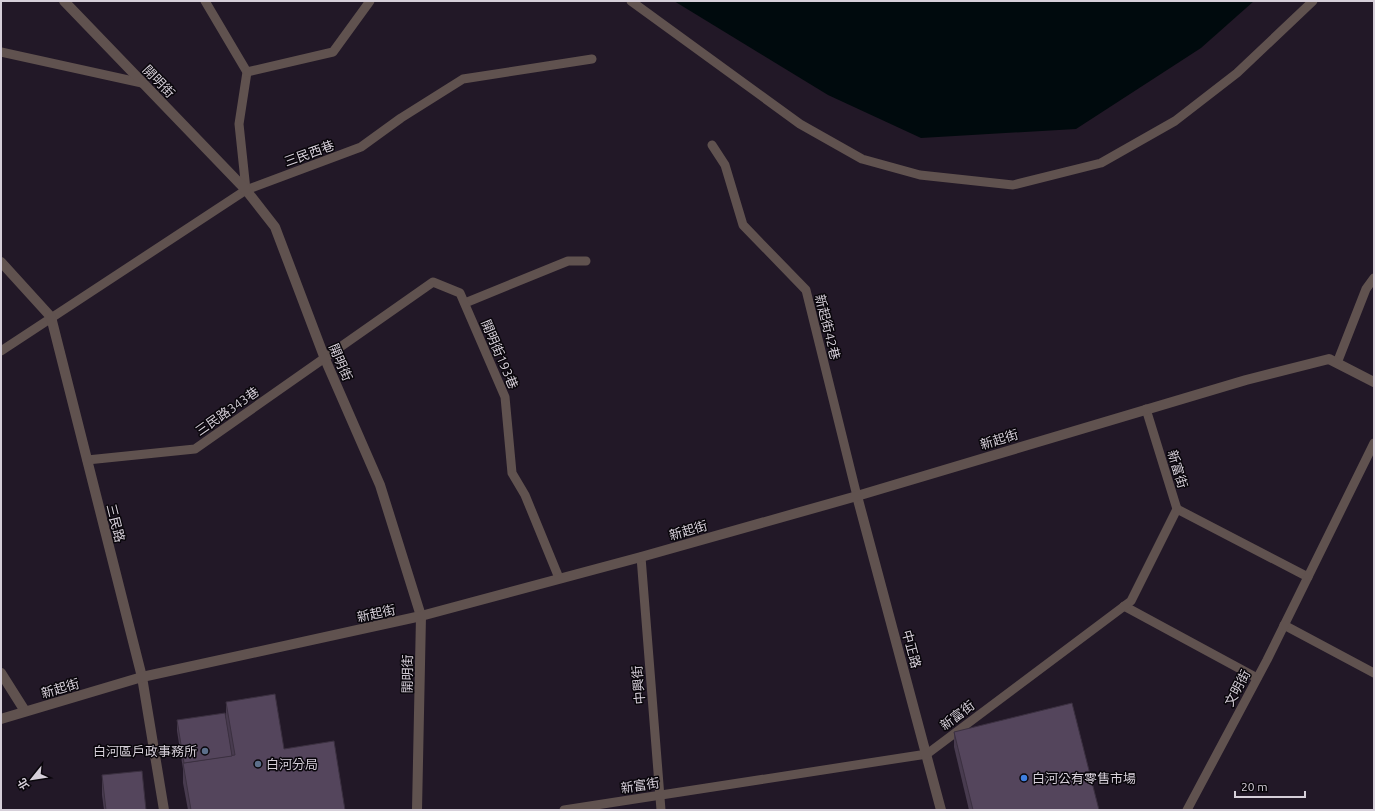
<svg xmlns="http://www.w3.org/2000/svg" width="1375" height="811" viewBox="0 0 1375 811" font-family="Ubuntu,'Noto Sans TC',sans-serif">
<rect width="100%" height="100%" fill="#221827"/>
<polygon fill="#000a0d" points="674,1 1254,1 1201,48 1076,129 921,138 828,95"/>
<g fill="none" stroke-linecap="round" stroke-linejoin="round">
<g stroke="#60524f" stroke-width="9">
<polyline points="205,1 247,72 239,124 246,190"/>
<polyline points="631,1 800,124 862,159 920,175 1013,185 1101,163 1175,121 1237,73 1313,1"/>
<polyline points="1,52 142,83"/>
<polyline points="247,72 333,52 370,1"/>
<polyline points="712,145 725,165 743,225 806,290 857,496"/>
<polyline points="465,303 568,261 586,261"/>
<polyline points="1,351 246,190 361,147 401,118 463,79 592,59"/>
<polyline points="1337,363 1366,289 1374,278"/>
<polyline points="87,460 195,449 433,282 460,293 505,397 512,473 525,495 559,578"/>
<polyline points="1177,509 1308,577"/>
<polyline points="641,557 661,810"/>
<polyline points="1124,606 1257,678"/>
<polyline points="1284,625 1374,673"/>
<polyline points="564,810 927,754 1131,601 1177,509 1146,409"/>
<polyline points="1187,810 1267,660 1374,443"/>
</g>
<g stroke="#60524f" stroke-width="10">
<polyline points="64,1 246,190 275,227 325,359 380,485 421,616 417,810"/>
<polyline points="1,262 51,317 142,677 164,810"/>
<polyline points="857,496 941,810"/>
<polyline points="1,673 25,711"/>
<polyline points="1,719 142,677 421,616 641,557 857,496 1246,380 1329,359 1374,382"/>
</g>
</g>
<g fill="#483b4f">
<polygon points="226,702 284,749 345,810 188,810 183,783 183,769 177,731 177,720 232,756 226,721"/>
<polygon points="954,732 1099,810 969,810 954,747"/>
<polygon points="102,775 146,810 104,810 102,795"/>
</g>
<g fill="#54455c" stroke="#3b3040">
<polygon points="275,694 284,749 334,741 345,810 191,810 183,763 235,755 226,702"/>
<polygon points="1072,703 1099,810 973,810 954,732"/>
<polygon points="225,713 232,756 184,763 177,720"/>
<polygon points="142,771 146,810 106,810 102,775"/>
</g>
<g fill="#5c6f8a" stroke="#09060b" stroke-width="1.5">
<circle cx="205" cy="751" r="4"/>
<circle cx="258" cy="764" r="4"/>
</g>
<circle fill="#3f7fe0" stroke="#09060b" stroke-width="1.5" cx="1024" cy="778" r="4"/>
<g text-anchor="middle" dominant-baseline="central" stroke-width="3" stroke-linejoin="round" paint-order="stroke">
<g font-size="13" fill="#d6cfd9" stroke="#09060b">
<text transform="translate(159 81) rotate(46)">開明街</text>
<text transform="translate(309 153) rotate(-20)">三民西巷</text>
<text transform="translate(828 327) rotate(76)">新起街42巷</text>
<text transform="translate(500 354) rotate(67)">開明街193巷</text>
<text transform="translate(341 362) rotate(67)">開明街</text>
<text transform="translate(227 411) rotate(-35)">三民路343巷</text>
<text transform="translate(999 439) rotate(-17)">新起街</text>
<text transform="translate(1178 469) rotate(73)">新富街</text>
<text transform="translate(116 523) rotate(76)">三民路</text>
<text transform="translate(688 530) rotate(-16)">新起街</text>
<text transform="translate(376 613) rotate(-12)">新起街</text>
<text transform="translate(912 649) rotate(75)">中正路</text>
<text transform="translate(407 674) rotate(-89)">開明街</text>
<text transform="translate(638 685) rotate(-95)">中興街</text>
<text transform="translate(60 688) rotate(-16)">新起街</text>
<text transform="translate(1237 688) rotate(-62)">文明街</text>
<text transform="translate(957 715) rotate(-37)">新富街</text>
<text transform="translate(640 785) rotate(-9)">新富街</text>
</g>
<g font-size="13" fill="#d6cfd9" stroke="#09060b" text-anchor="start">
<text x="197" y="751" text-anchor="end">白河區戶政事務所</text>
<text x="266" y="764">白河分局</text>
<text x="1032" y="778">白河公有零售市場</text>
</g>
</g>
<rect width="1375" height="811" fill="none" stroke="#d6cfd9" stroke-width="4"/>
<g transform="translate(32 779) rotate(240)" stroke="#09060b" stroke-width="3" paint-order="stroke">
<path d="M0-3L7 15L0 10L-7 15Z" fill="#d6cfd9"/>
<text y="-6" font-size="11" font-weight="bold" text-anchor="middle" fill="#d6cfd9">北</text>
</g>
<path d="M1235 791v6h70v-6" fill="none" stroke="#d6cfd9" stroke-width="2"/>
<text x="1241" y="791" font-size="12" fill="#d6cfd9" stroke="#09060b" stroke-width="3" paint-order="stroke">20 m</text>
</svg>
